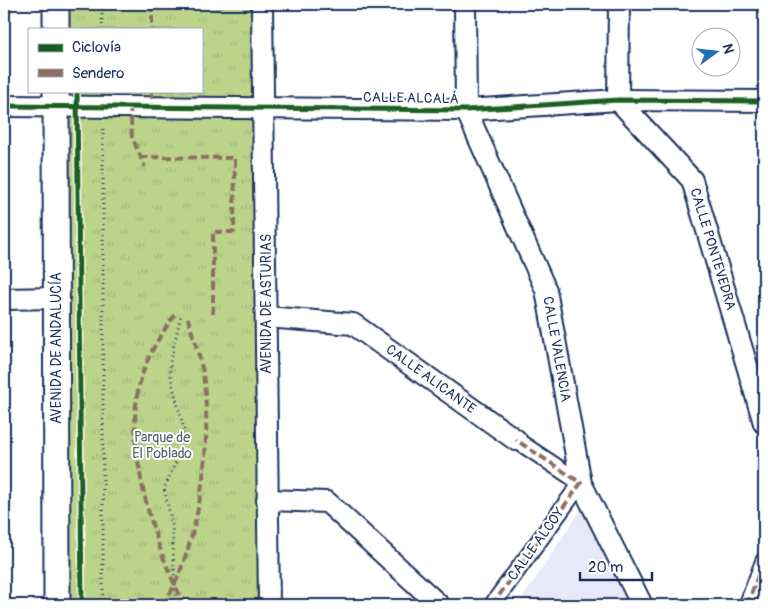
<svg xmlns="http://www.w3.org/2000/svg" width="768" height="609" viewBox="0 0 768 609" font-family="Pangolin,sans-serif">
<defs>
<pattern id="park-tufts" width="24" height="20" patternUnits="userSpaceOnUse" patternTransform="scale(1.25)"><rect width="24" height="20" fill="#bbd48a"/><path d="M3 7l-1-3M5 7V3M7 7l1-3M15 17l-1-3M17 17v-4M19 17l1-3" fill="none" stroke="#a0b67a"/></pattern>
</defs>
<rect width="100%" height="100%" fill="#fff"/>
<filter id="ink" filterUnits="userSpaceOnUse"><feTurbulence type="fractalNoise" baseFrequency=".02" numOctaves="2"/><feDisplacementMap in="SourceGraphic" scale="10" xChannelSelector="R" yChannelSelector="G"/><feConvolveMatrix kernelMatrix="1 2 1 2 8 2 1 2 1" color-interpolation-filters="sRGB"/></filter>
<g filter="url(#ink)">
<polygon fill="#e7e9f8" points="582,508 632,605 518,605"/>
<polygon fill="url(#park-tufts)" stroke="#6b8274" points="56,4 262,4 270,605 57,605 56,91 201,91 201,29 56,29"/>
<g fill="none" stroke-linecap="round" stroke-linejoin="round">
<g stroke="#1b2f5e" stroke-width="19">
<g id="pedestrian">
<polyline points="492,605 581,483 516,440"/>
<polyline points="747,605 764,560"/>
</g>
</g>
<g stroke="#1b2f5e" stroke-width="24">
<g id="minor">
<polyline points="262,4 269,605"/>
<polyline points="465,4 466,110 546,290 581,483 642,605"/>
<polyline points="619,4 618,100 692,180 764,423"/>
<polyline points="4,106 466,110 618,100 764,101"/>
<polyline points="4,299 56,298"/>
<polyline points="266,317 353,324 516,440"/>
<polyline points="267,500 327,502 439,605"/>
</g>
</g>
<g stroke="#1b2f5e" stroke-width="29">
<g id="tertiary">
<polyline points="56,4 56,29"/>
<polyline points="56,91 57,605"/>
</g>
</g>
<g stroke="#1b2f5e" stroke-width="3" stroke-dasharray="1 4" stroke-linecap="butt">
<polyline points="102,4 102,29"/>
<polyline points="103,129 103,605"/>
<polyline points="178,605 175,587 172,524 164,489 179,455 184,430 171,378 170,362 181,315"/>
</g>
<use href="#pedestrian" stroke="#fff" stroke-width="15"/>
<use href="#minor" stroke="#fff" stroke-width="20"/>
<use href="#tertiary" stroke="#fff" stroke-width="25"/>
<g stroke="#8d6e63" stroke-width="4" stroke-dasharray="8 4" stroke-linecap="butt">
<polyline points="152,4 152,29"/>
<polyline points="152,91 152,106"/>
<polyline points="130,106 132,137 145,167"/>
<polyline points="140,157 235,158 234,232 213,232 213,315"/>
<path d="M 175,315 C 159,336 145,360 139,386 C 124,447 155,551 185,605"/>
<path d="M 164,605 C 200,543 213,445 203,374 C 200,355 192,334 187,315"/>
<polyline points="492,605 581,483 516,440"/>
<polyline points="747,605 764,560"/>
</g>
<g stroke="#fff" stroke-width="8">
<g id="cycleway">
<polyline points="77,91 82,605"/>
<polyline points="4,106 466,110 618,100 764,101"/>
</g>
</g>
<use href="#cycleway" stroke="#1b5e20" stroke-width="5"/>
</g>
</g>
<g text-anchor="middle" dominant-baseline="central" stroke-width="4" stroke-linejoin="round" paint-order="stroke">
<g font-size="14" fill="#1b2f5e" stroke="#fff">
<text transform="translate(411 98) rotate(1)">CALLE ALCALÁ</text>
<text transform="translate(713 249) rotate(73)">CALLE PONTEVEDRA</text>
<text transform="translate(266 304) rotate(-90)">AVENIDA DE ASTURIAS</text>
<text transform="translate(56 348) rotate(-90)">AVENIDA DE ANDALUCÍA</text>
<text transform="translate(557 349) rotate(80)">CALLE VALENCIA</text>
<text transform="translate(431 379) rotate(36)">CALLE ALICANTE</text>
<text transform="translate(536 544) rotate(-54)">CALLE ALCOY</text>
</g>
<g font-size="14" fill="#4b616b" stroke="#fff">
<text x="162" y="437">Parque de<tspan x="162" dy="16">El Poblado</tspan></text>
</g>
</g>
<rect width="768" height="609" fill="none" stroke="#fff" stroke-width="20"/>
<rect x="10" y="10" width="748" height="589" fill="none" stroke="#1b2f5e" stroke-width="2" filter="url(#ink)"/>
<rect x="28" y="28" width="175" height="65" fill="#ffffff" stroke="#a4acbf"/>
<rect x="38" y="44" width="25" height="8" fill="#1b5e20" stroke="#a4acbf"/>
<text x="72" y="52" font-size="15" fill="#1b2f5e">Ciclovía</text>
<rect x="38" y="69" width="25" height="8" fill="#8d6e63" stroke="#a4acbf"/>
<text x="72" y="78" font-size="15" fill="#1b2f5e">Sendero</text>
<g transform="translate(716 52) rotate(75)"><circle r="24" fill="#ffffff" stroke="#a4acbf"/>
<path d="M0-4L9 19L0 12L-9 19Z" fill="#1f6fb2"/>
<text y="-8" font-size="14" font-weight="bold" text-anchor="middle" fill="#1b2f5e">N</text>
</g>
<path d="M580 572v8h72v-8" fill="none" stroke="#1b2f5e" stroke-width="2.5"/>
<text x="588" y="572" font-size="15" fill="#1b2f5e" stroke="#ffffff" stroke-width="4" paint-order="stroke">20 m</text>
</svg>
